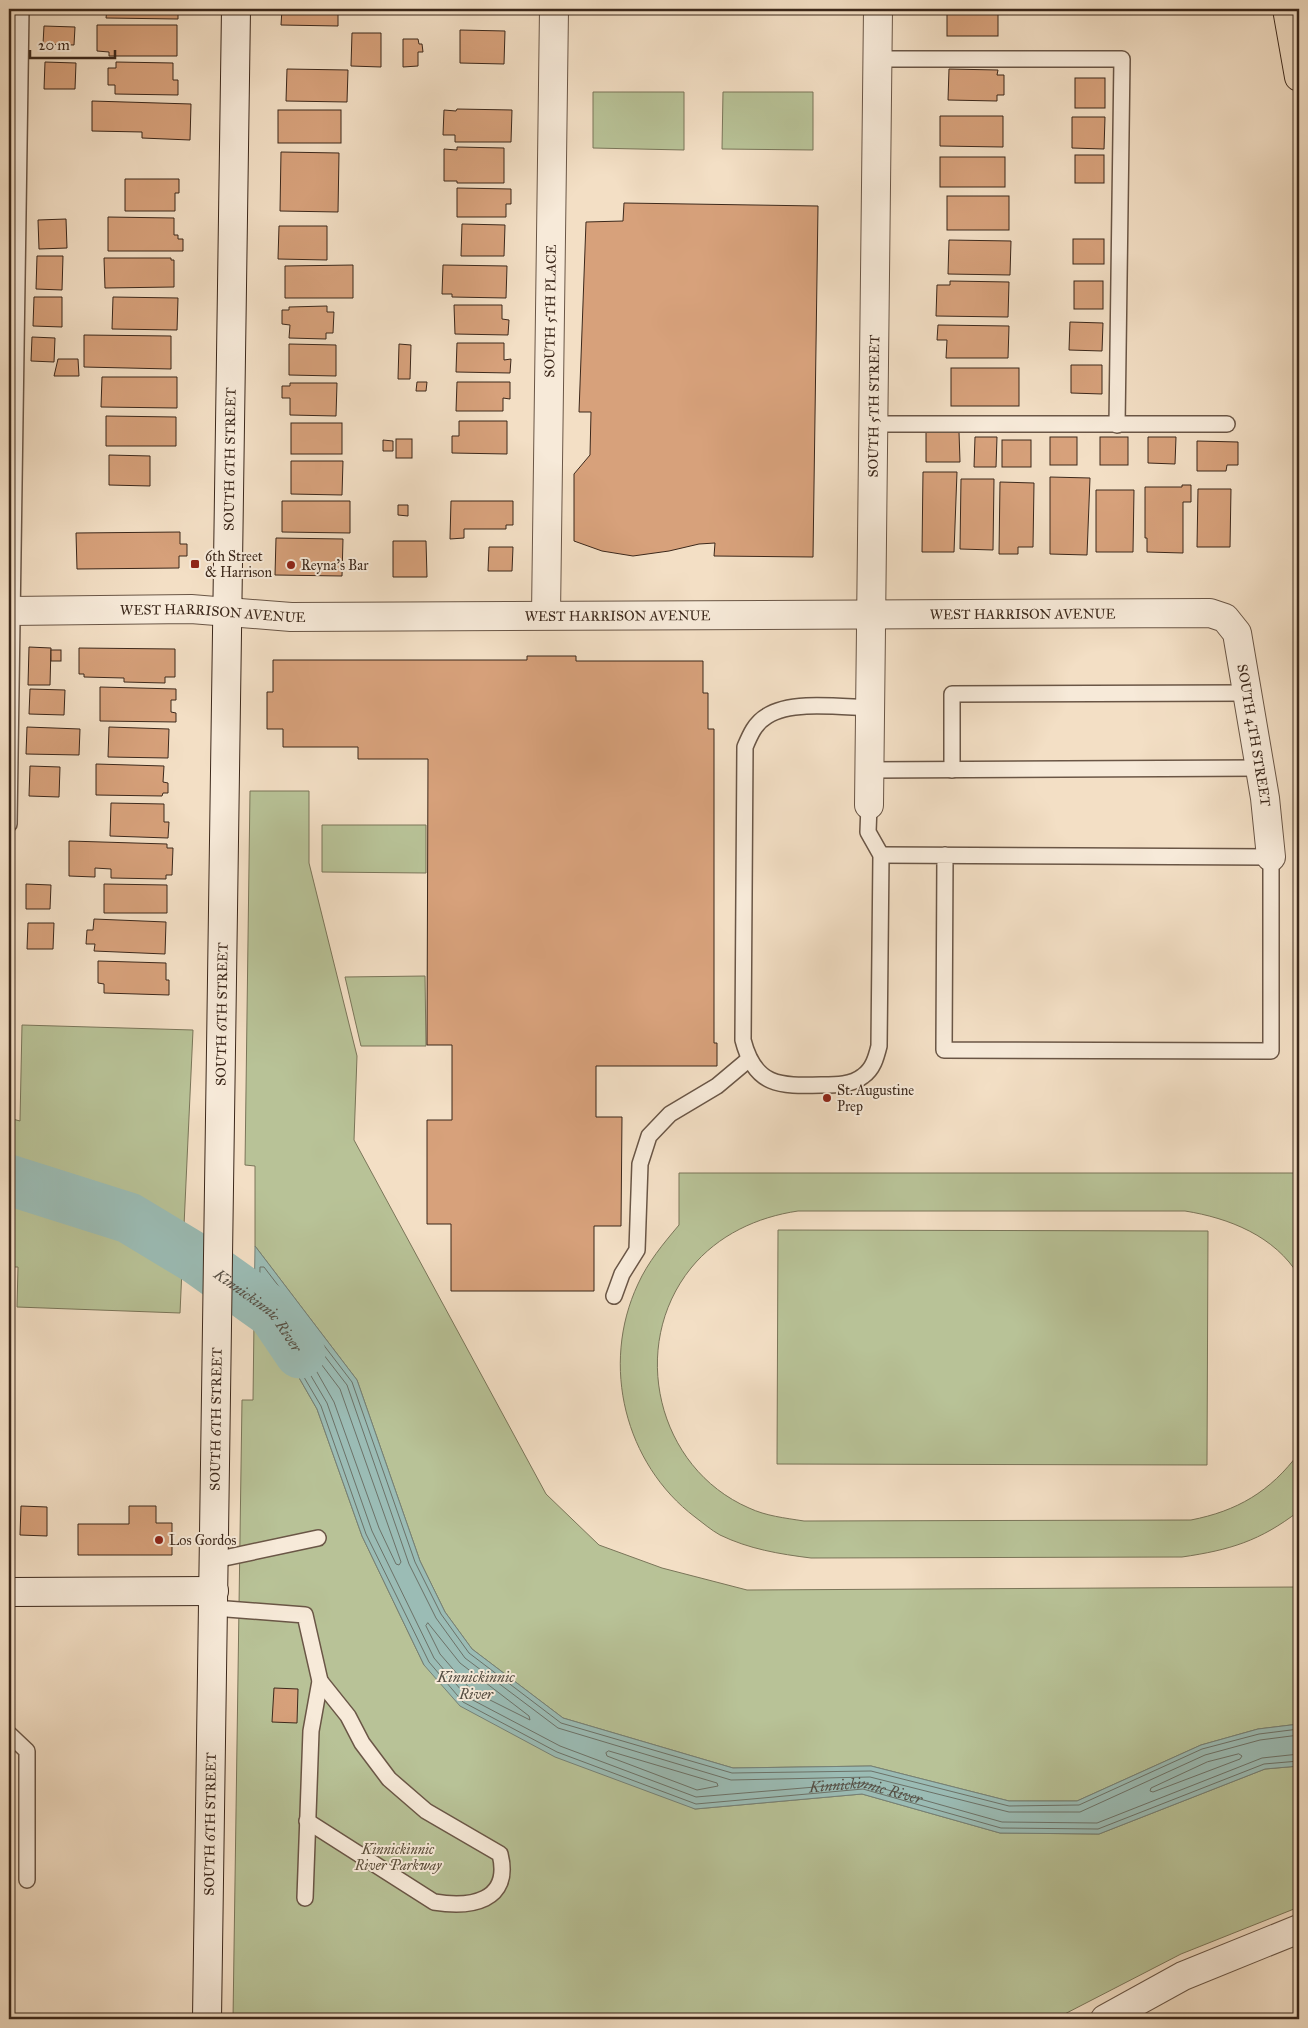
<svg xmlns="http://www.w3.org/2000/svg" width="1308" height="2028" viewBox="0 0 1308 2028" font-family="'IM FELL Great Primer',serif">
<rect width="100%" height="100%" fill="#f3dfc5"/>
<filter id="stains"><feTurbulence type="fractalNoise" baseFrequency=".004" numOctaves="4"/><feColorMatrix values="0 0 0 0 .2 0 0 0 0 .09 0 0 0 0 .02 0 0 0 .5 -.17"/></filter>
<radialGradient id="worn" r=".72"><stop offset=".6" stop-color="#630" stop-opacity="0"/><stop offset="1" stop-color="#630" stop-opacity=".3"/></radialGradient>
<g fill="#b8c297" stroke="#7a7559">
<polygon points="593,92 684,92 684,150 593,148"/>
<polygon points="723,92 813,92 813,150 722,149"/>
<polygon points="250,791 309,791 309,863 357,1056 354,1140 546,1494 599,1545 662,1568 747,1590 1299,1587 1299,1724 1258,1729 1201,1745 1077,1801 1009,1801 871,1766 733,1768 563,1718 472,1649 445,1612 420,1561 357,1380 255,1246 255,1166 245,1165"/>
<polygon points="322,825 426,825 426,873 322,872"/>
<polygon points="425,976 426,1046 361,1046 345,977"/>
<polygon points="22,1025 193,1030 180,1313 17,1307 18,1267 9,1267 9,1118 20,1121"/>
<path d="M 679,1173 L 1299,1173 L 1299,1276 C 1275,1236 1229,1218 1185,1211 L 798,1211 C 757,1217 718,1235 691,1268 C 628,1346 657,1468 749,1508 C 766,1516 785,1518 804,1521 L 1191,1520 C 1237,1511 1270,1492 1299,1453 L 1299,1511 C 1260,1541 1230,1550 1182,1557 L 811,1558 C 779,1554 749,1549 720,1535 C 711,1530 703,1523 695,1517 C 625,1464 600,1365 638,1284 C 648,1262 663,1244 679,1225 Z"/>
<polygon points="778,1230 1208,1231 1207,1465 777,1464"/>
<polygon points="254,1321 282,1348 317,1409 362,1536 424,1665 695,1809 862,1794 1000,1833 1099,1834 1265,1769 1299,1766 1299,1907 1181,1954 1055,2019 233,2019 242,1400 253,1400"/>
</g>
<polygon fill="#9bbcb5" stroke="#758177" points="255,1246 357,1380 420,1561 445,1612 472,1649 563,1718 733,1768 871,1766 1009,1801 1077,1801 1201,1745 1258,1729 1299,1724 1299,1766 1265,1769 1099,1834 1000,1833 862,1794 695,1809 555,1757 460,1706 424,1665 362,1536 317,1409 282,1348 254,1321"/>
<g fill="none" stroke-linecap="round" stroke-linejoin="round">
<g stroke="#6c7268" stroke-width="1">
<polygon points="276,1306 290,1324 289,1327 273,1314 273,1307"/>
<polygon points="306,1348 309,1348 340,1389 401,1562 399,1565 396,1564 379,1528 334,1402 305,1351"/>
<polygon points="428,1623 460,1663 529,1716 530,1720 472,1691 440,1654 426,1626"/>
<polyline points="1299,1729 1259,1734 1202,1749 1079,1805 1009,1806 871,1771 732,1773 561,1723 469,1653 441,1614 415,1562 352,1382 264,1267 260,1267 259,1319 285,1345 321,1406 366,1534 429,1662 463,1702 557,1752 696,1804 863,1789 1001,1828 1098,1829 1264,1764 1299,1761"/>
<path id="s1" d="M 1299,1735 L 1260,1740 L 1205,1755 L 1080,1812 L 1009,1812 L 870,1777 L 731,1780 L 558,1728 L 465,1658 L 436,1618 L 409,1564 L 347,1385 L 270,1285 L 266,1285 L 265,1317 L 291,1342 L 327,1403 L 372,1531 L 434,1658 L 467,1697 L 560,1746 L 696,1797 L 863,1783 L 1002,1822 L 1097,1823 L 1262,1758 L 1299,1754"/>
<polygon points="609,1751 717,1783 718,1786 697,1790 607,1756 606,1753"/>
<polygon points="1239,1754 1242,1756 1240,1759 1153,1792 1150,1791 1151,1788 1207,1762"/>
</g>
<path stroke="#9bbcb5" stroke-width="51" id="s2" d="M 9,1180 L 129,1218 L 197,1259 L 273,1313 L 300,1353"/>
</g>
<g fill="#d7a17b" stroke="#3c281b">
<polygon points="107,9 178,9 178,19 106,18"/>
<polygon points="282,9 338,9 338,26 281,25"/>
<rect x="947" y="9" width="51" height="27"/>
<polygon points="97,25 177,25 177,56 109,56 109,52 97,51"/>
<polygon points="44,26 75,27 74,45 43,44"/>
<polygon points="460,30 505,31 504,64 460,63"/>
<polygon points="352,33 381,33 381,67 351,66"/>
<polygon points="403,39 418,39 419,44 422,44 423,52 418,52 418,66 403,67"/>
<polygon points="45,62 76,63 75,89 44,89"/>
<polygon points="116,62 173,63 173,80 178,80 178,95 115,94 115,85 108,85 108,68 116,68"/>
<polygon points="287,69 348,70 347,102 286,101"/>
<polygon points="949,69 998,70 997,75 1004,75 1004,95 997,95 997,101 948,100"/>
<rect x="1075" y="78" width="30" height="30"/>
<polygon points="92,101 191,104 190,140 142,138 142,132 92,131"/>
<polygon points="457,109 512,110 511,142 455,142 455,135 443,135 444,110 456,111"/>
<rect x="278" y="110" width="63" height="33"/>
<polygon points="940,116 1003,116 1003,147 940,146"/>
<polygon points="1072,117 1105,117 1104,149 1072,148"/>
<polygon points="457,147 504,148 504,183 457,183 457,181 444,181 444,149 457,150"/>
<polygon points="281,152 339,153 338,212 280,211"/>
<rect x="1075" y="155" width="29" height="28"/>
<rect x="940" y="157" width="65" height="30"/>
<polygon points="125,179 179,179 179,193 175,193 175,211 125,211"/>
<polygon points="457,188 511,189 511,204 506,204 506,217 457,217"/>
<rect x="947" y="196" width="62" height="34"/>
<polygon points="624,203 818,206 813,557 714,556 715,543 699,544 669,551 633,556 602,551 574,541 574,474 590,455 591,412 579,412 586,222 623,221"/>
<polygon points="108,217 174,218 174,235 178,235 178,239 183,239 183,251 108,251"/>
<polygon points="66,219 67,248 39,249 38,220"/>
<polygon points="462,224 505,225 504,256 461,256"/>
<polygon points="279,226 327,226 327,260 278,259"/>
<rect x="1073" y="239" width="31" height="25"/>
<polygon points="949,240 1011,241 1010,275 948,274"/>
<polygon points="37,256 63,256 62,290 36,289"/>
<polygon points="104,258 171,258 171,260 174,260 174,287 105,288"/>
<polygon points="353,265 353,298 285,298 285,266"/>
<polygon points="443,265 507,266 506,298 452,297 452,294 442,294"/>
<polygon points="950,281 1009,282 1008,317 936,316 937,285 950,285"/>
<rect x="1074" y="281" width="29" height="28"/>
<polygon points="34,297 62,297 62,327 33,326"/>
<polygon points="113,297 178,298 177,330 112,329"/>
<polygon points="454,305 502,305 502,319 509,320 508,335 455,334"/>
<polygon points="327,306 327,312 334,312 333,333 326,333 326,339 289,338 290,325 282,324 282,310 289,310 289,307"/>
<polygon points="1070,322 1103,323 1102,351 1069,350"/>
<polygon points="938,325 1009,326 1008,358 946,358 947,340 937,340"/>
<polygon points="84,335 171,336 171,369 84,367"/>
<polygon points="32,337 55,338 54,362 31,361"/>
<polygon points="457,343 504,343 504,360 511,359 510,373 456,372"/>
<polygon points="289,344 336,345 336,376 289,375"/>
<polygon points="399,344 411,345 410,379 398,379"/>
<polygon points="58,359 78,359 79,376 54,376"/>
<polygon points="1071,365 1102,365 1102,394 1071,393"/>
<rect x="951" y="368" width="68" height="38"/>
<polygon points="102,377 177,377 177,408 101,407"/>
<polygon points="417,382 427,382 426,391 416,391"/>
<polygon points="457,382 510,382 510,399 503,398 503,411 456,411"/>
<polygon points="290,383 337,383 336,416 290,415 290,398 282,398 282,386 290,386"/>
<polygon points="106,416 176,417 176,446 106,446"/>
<polygon points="459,421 507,421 507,454 452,453 452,436 459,436"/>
<rect x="291" y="423" width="51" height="31"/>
<polygon points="926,432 959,432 960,462 926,462"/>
<polygon points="975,437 997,437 996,467 974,467"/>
<rect x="1050" y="437" width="27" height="28"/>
<rect x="1100" y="437" width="28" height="28"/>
<polygon points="1148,437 1176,437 1175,464 1148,463"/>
<rect x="396" y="439" width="16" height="19"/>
<polygon points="383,440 393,441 393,451 383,451"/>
<rect x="1002" y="440" width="29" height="27"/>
<polygon points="1197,441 1238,442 1238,465 1227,465 1226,471 1197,471"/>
<polygon points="109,455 150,456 150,486 109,485"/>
<polygon points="291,461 343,461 342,495 291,494"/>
<polygon points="923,472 957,472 954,552 922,552"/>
<polygon points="1050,477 1090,478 1087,555 1050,554"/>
<polygon points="961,479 994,479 993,550 960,549"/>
<polygon points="1000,482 1034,483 1033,547 1018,547 1018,554 999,554"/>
<polygon points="1182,485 1191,485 1191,502 1183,502 1183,553 1147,552 1147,538 1145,538 1145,487 1182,487"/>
<polygon points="1198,489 1231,489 1230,547 1197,547"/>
<polygon points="1096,490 1134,490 1133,552 1096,552"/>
<polygon points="282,501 350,501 350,533 282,532"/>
<polygon points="451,501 513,501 513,525 506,525 506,529 464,529 464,538 450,539"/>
<polygon points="398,505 408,505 408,516 398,515"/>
<polygon points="180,532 180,544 187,544 187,556 179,556 179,568 77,569 76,533"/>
<polygon points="276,538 343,539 342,576 275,575"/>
<polygon points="393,541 426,541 427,577 393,577"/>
<polygon points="489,547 513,547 512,571 488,571"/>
<polygon points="29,647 51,648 50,685 28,685"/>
<polygon points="79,648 175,649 175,677 165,677 165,683 124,682 124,678 84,677 84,674 79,674"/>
<rect x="51" y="650" width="10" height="11"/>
<polygon points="527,656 576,656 576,661 703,661 703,693 708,693 708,729 714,729 714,1043 717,1043 717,1066 596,1066 596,1117 622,1117 621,1226 594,1226 594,1291 451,1291 451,1224 427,1224 427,1120 452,1120 452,1045 427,1045 428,759 358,759 358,747 283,747 283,729 267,729 267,692 273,692 273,660 527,660"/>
<polygon points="100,687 176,689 176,700 171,700 171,712 176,713 176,722 100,721"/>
<polygon points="30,689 65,690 64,715 29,714"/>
<polygon points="27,727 80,729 79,755 26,754"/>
<polygon points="109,727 169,729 168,758 108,757"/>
<polygon points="96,764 164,766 163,782 168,783 168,793 163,793 162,796 96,795"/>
<polygon points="30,766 60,767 59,797 29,796"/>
<polygon points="111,803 164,804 164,822 169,822 168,838 110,836"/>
<polygon points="69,841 167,844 167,848 173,848 172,875 166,875 166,879 111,878 111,869 95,868 95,877 69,876"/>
<polygon points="26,884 51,885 50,909 26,909"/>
<polygon points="104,884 167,885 167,913 104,913"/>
<polygon points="94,919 166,922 165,954 94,951 95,944 86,944 87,930 93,930"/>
<polygon points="28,923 54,923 53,949 27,949"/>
<polygon points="98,961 166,963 166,980 169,980 169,995 104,993 104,984 98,983"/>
<polygon points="21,1506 47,1507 47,1536 20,1535"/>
<polygon points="129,1506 156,1506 156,1523 172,1523 172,1555 78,1555 78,1524 129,1524"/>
<polygon points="274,1688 298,1689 297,1723 272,1722"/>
</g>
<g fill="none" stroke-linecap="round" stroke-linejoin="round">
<g stroke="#6a5646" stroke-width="18">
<g id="lane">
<polyline points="878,59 1122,59 1117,425"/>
<polyline points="872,424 1227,424"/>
<polyline points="869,770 1260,768"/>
<polyline points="952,770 952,694 1247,693"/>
<path d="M 869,805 L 868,832 L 881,855 L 879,1046 C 876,1058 873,1069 863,1076 C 852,1085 836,1085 822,1085 C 780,1086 755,1087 743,1040 L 745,747 C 750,735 755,723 767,716 C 791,700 841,707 870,708"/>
<polyline points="9,824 21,9"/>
<path d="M 881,855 C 1011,855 1141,857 1271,857 L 1271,1051 L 944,1050 L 945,855"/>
<polyline points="614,1296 622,1274 637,1250 640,1164 649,1136 670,1114 717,1086 748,1060"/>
<polyline points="215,1560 318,1538"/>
<polyline points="214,1608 305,1615 320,1681 311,1731 305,1898"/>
<polyline points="9,1734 27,1751 27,1880"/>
<path d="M 307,1821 L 434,1902 C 470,1908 512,1902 500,1854 L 426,1811 L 389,1779 L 362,1743 L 348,1716 L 320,1681"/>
</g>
</g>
<g stroke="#6a5646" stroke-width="30">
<g id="street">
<path id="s3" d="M 9,611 L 191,609 L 291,617 L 1210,613 L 1225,618 L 1237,633 L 1265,798 L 1271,857"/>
<path id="s4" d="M 546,615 L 554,9"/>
<path id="s5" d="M 869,805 L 878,9"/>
<polyline points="1105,2019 1183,1976 1299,1929"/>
</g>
</g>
<g stroke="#3c281b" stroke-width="30">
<g id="secondary">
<polyline points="9,1592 214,1591"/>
<path id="s6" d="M 207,2019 L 236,9"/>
</g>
</g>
<g stroke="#3c281b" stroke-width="30">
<polyline id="highway" points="1287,9 1299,77"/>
</g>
<use href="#lane" stroke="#f7ead9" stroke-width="15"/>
<use href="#street" stroke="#f7ead9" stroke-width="28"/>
<use href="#secondary" stroke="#f7ead9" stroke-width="28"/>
<use href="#highway" stroke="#f3dfc5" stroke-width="28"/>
</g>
<g fill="#8f2418" stroke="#f7ead9" stroke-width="2">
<rect x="190" y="559" width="10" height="10" rx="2.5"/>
<circle cx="291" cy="565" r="5"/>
<circle cx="827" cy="1098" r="5"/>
<circle cx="159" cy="1540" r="5"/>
</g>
<g text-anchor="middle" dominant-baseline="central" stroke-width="4" stroke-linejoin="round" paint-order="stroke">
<g font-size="14" fill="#3c281b" stroke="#f7ead9">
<text stroke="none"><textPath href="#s4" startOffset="304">SOUTH 5TH PLACE</textPath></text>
<text stroke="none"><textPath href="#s5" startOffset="399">SOUTH 5TH STREET</textPath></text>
<text stroke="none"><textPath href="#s6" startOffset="1560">SOUTH 6TH STREET</textPath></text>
<text stroke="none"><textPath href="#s3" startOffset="204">WEST HARRISON AVENUE</textPath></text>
<text stroke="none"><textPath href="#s3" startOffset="1014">WEST HARRISON AVENUE</textPath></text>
<text stroke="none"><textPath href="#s3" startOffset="609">WEST HARRISON AVENUE</textPath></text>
<text stroke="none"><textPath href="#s3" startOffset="1340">SOUTH 4TH STREET</textPath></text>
<text stroke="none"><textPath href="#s6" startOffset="1005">SOUTH 6TH STREET</textPath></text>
<text stroke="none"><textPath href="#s6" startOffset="600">SOUTH 6TH STREET</textPath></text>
<text stroke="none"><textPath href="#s6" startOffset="195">SOUTH 6TH STREET</textPath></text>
</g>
<g font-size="14" fill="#3c281b" stroke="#f7ead9" text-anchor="start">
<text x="205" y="556">6th Street<tspan x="205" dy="16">&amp; Harrison</tspan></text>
<text x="301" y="565">Reyna's Bar</text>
<text x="837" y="1090">St. Augustine<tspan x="837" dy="16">Prep</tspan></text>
<text x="169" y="1540">Los Gordos</text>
</g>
<g font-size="14" font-style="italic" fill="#5b4e3a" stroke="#f7ead9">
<text x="398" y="1849">Kinnickinnic<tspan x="398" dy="16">River Parkway</tspan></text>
</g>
<g font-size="15" font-style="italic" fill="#544d42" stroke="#f7ead9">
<text stroke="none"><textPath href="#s2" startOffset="286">Kinnickinnic River</textPath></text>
<text x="476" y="1677">Kinnickinnic<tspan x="476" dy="17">River</tspan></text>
<text stroke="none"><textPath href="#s1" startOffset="2202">Kinnickinnic River</textPath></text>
</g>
</g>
<rect width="1308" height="2028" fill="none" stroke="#f3dfc5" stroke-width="30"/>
<rect x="10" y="10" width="1288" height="2008" fill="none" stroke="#3c281b" stroke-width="2.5"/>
<rect x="15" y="15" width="1278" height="1998" fill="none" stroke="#3c281b"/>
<path d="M30 50v8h85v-8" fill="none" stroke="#3c281b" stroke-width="2.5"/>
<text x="38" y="50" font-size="15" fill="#3c281b" stroke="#f7ead9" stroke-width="4" paint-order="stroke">20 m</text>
<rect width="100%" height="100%" filter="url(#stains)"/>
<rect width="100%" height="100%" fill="url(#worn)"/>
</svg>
